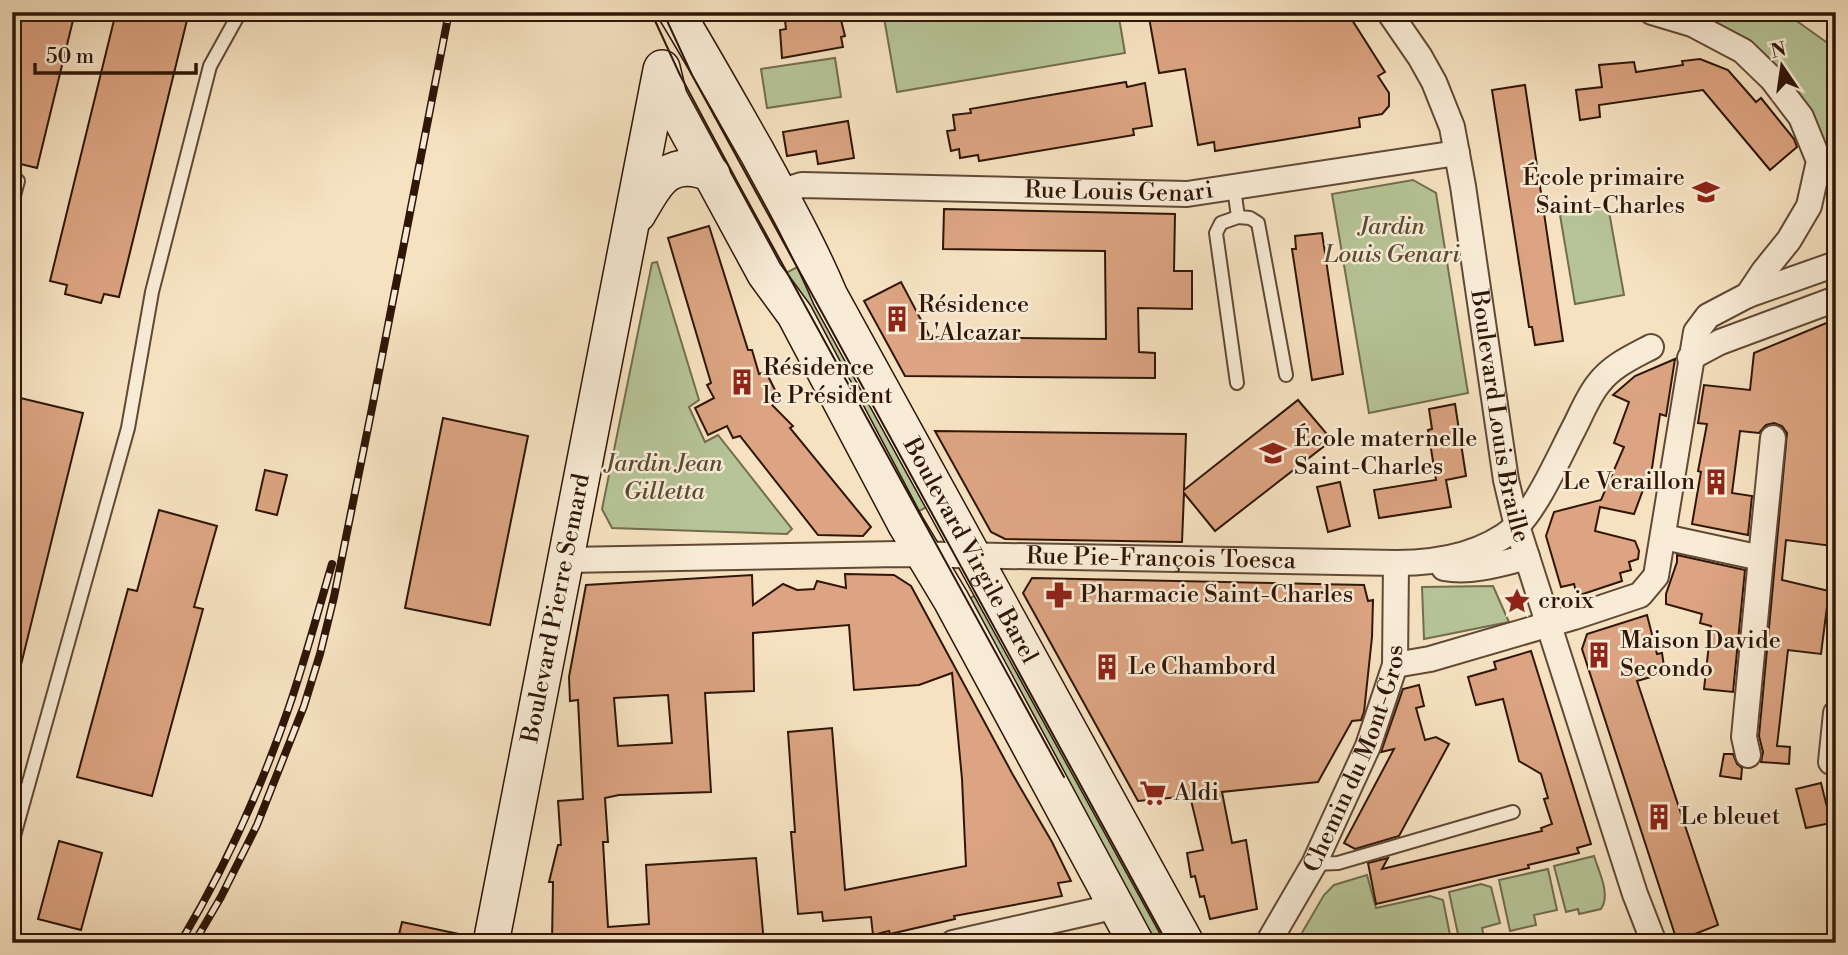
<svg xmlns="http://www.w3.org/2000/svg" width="1848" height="955" viewBox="0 0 1848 955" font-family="'Libre Bodoni',serif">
<rect width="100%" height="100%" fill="#f6e2c1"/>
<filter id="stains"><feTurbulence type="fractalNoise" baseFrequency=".00286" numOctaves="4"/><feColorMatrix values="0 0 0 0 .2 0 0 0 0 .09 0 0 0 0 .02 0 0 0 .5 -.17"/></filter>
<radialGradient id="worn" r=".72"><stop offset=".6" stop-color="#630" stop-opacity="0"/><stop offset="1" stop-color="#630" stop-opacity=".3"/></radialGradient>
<g fill="#b6c497" stroke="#726d4f" stroke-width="2">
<polygon points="883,12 1118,12 1125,53 897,92"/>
<polygon points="1681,12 1784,12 1836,49 1836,154 1824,144 1773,64"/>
<polygon points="835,58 841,97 767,108 761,69"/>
<polygon points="1413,180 1436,193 1468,393 1369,413 1332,194"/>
<polygon points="1608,206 1624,295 1575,304 1560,215"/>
<polygon points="657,262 699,400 689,407 705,442 718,435 792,529 787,534 612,528 602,509 652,263"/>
<polygon points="803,264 934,503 912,515 782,275"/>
<polygon points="1493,586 1509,622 1424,639 1422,587"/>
<polygon points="981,592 1173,943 1150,943 962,603"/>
<path d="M 1594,856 C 1599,872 1611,895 1601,909 L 1579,914 L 1578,909 L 1566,912 L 1554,866 Z"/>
<polygon points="1548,869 1557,910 1534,915 1536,925 1510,931 1499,880"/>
<polygon points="1367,875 1376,908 1430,896 1443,900 1450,935 1415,943 1296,943 1324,895 1334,885"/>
<polygon points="1481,884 1491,887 1500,923 1482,928 1484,937 1466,941 1459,939 1449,892"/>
</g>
<g fill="#dca482" stroke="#2f1607" stroke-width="2" fill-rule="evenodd">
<polygon points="22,12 75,12 37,168 12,162 12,32 15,22 19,18"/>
<polygon points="116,12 189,12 119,297 104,294 101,303 65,294 67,285 50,281"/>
<polygon points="784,12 839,12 845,36 841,37 843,47 782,58 780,30 786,29"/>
<polygon points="1148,12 1347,12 1385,72 1378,76 1389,93 1389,106 1382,114 1359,118 1360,127 1215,151 1214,142 1198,145 1185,69 1159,73"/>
<polygon points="1700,59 1728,70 1756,102 1761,98 1794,139 1797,147 1770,170 1703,90 1599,105 1600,117 1580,120 1576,90 1602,87 1599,65 1634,62 1636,72 1683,65 1682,61"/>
<polygon points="1126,82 1127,87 1145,83 1152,126 1133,129 1134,135 979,161 978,155 960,158 959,149 951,151 947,131 955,130 953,115 971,113 970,109"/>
<polygon points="1525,85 1563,341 1535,345 1532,327 1529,327 1492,90"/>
<polygon points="848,121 854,158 818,164 816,151 787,156 783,132"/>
<polygon points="944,209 1175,214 1174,271 1192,271 1192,309 1138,308 1139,352 1155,353 1155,378 905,376 864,301 901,282 930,337 1106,339 1105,251 943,249"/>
<polygon points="709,226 748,350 752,350 759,374 766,372 780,400 772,405 793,426 790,428 871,527 863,536 818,535 740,436 733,438 727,426 708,435 695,408 714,398 707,385 711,383 668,238"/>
<polygon points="1322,233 1343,374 1312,380 1292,249 1296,249 1295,236"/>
<polygon points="1836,319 1836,525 1832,546 1786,540 1782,580 1829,591 1821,654 1788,650 1777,746 1790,747 1789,764 1761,762 1763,752 1759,736 1787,433 1782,426 1774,423 1766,425 1759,433 1740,431 1732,493 1752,496 1748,535 1692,524 1701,472 1698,471 1707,424 1698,423 1704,385 1750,390 1754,353"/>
<polygon points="1675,359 1666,416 1660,414 1651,475 1649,474 1634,514 1600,507 1595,531 1635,541 1639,551 1638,559 1629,562 1631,570 1620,573 1622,581 1577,596 1574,584 1561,587 1546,536 1554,512 1601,500 1624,447 1614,443 1629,402 1613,395 1635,376"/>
<polygon points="12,396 83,413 19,673 12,672"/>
<polygon points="1298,400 1332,440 1215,531 1184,493 1182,542 1005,539 991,532 935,431 1186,434 1184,490"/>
<polygon points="1455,404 1466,476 1446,480 1451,507 1379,518 1374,490 1436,480 1428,430 1432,429 1429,409"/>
<polygon points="443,418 528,436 490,625 405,608"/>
<polygon points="265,470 287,475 277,515 256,510"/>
<polygon points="1340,482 1350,526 1328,532 1317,487"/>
<polygon points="159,510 217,526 194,607 203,609 152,796 77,777 128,589 137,591"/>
<polygon points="1677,555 1745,570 1733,692 1704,689 1711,626 1700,623 1702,614 1666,604 1666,594 1677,562"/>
<path d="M 845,574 L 894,575 L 911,586 L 1013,775 L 1052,842 L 1071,881 L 1058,883 L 1062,896 L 954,916 L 955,919 L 890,934 L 889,931 L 873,935 L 871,917 L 823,921 L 822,912 L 798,914 L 791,832 L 795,832 L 788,732 L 832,728 L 845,890 L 966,866 L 962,779 L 952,673 L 919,685 L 854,690 L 849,625 L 753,633 L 754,691 L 705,693 L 711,792 L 619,795 L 605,798 L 608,842 L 603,842 L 608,927 L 649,924 L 646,865 L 756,858 L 764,943 L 552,943 L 553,882 L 549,882 L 558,845 L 561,845 L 558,801 L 583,799 L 578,700 L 570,701 L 569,677 L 586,585 L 752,575 L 753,605 L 783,584 L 797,590 L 814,589 L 817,581 L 846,588 ZM 668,695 L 672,743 L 618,746 L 614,698 Z"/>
<polygon points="1032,578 1364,585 1368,601 1373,600 1372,637 1364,712 1361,720 1352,721 1318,782 1222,792 1232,843 1246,840 1257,909 1210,919 1204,896 1200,897 1195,876 1191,877 1187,853 1203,850 1190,796 1138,801 1023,593"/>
<polygon points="1647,615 1657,654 1662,653 1665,673 1637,681 1718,925 1677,941 1582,649 1587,634"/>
<polygon points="1531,651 1591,844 1577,848 1579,853 1528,865 1529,868 1376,904 1368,863 1388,858 1382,869 1542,831 1541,828 1552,824 1544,799 1548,798 1541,774 1519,761 1503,699 1476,705 1468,677 1496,669 1494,662"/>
<polygon points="1419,685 1424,706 1416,708 1425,740 1436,737 1449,744 1399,836 1355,849 1344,843 1394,749 1381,752 1403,689"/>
<polygon points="1724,754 1733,754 1737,764 1742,768 1741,779 1720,776"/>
<polygon points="1821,783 1831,823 1806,828 1796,789"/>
<polygon points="59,841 102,853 81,930 38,919"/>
<polygon points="402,922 464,935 463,943 397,943"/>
</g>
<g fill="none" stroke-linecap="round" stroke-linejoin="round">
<g stroke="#614936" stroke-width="16">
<g id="lane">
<polyline points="12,14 13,12"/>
<polyline points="12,180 18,181 12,203"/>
<polyline points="1234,188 1238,217 1221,223 1216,233 1237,383"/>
<polyline points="1238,217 1250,218 1258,223 1286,375"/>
<polyline points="12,843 128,428 152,292 210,66 240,12"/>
<polyline points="1314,864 1338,863 1513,812"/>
</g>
</g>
<g stroke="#614936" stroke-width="28">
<g id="street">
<path id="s1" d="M 1389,12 L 1420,57 L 1434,82 L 1452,127 L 1463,186 L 1506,480 L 1517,526 L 1635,894 L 1654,943"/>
<polyline points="1652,12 1692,24 1743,51 1772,79 1801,117 1819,161 1809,206 1789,240 1764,271 1748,295"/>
<path id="s2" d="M 779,192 L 802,185 L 1187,194 L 1457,153"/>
<polyline points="1690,358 1720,342 1836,299"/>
<polyline points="1664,537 1761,558 1744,737 1748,755"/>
<polyline points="1761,558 1773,438"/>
<path id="s3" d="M 566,560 L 899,554 L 1396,563 C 1437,563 1483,555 1516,527 C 1537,507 1559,457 1573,430 C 1581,415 1588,396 1599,383 C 1612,366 1632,357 1651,347"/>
<path d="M 1444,568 C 1471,573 1500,564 1527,557"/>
<polyline points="1395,665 1430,659 1574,617 1640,595 1656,576 1696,332 1708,316 1748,295 1836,264"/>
<polyline points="1831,762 1836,713"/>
<polyline points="953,943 1117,906"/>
<path id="s4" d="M 1268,943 L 1314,864 L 1368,746 L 1395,665 L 1396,563"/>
</g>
</g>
<g stroke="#2f1607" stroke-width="38">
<g id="secondary">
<path id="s5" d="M 676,12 C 704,58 730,105 757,152 C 783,200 809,246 830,296 L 1186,943"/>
<polyline points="662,68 669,97 765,274 795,315 906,525 951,600 1136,943"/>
<path d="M 638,214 C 657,181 669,156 712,174"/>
<path id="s6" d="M 491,943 L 661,70"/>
</g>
</g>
<use href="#lane" stroke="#f9ecd7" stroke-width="12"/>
<use href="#street" stroke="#f9ecd7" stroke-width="24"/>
<use href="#secondary" stroke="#f9ecd7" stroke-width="35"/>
<g stroke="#2f1607" stroke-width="2">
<polyline points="651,12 680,75 740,187 1064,777"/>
<polyline points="663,12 692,75 1167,943"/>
</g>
<g stroke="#2f1607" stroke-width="8">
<g id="rail">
<path d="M 180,943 C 225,868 261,789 289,707 C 305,660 318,611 332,564"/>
<polyline points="194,943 221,897 257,825 304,706 320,654 334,597 372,408 449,12"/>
</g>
</g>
<use href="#rail" stroke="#f9ecd7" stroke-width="5" stroke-dasharray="16" stroke-linecap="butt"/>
</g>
<defs>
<g id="school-bare" transform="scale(2.1)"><path d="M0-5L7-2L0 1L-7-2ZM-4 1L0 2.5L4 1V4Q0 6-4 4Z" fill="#8f2418" stroke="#f9ecd7" stroke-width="2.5" paint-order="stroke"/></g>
<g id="building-bare" transform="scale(2.1)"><path d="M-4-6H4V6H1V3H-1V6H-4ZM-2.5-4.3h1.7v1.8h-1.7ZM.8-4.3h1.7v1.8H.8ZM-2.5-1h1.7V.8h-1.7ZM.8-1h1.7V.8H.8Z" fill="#8f2418" stroke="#f9ecd7" stroke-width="2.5" paint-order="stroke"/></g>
<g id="pharmacy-bare" transform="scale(2.1)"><path d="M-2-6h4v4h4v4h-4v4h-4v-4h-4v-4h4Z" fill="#8f2418" stroke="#f9ecd7" stroke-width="2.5" paint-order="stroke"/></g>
<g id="sight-bare" transform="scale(2.1)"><path d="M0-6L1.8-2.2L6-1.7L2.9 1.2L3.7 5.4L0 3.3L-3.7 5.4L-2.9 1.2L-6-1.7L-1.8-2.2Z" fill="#8f2418" stroke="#f9ecd7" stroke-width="2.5" paint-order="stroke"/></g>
<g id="supermarket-bare" transform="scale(2.1)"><path d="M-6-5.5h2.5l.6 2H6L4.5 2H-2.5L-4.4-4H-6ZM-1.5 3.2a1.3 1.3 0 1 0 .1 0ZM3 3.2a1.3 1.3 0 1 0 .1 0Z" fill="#8f2418" stroke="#f9ecd7" stroke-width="2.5" paint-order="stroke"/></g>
</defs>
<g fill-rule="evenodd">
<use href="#school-bare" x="1706" y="192"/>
<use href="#building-bare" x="897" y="319"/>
<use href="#building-bare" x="742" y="382"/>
<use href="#school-bare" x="1273" y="453"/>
<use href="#building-bare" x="1716" y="482"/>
<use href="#pharmacy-bare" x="1059" y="595"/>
<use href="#sight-bare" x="1517" y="601"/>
<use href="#building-bare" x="1599" y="655"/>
<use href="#building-bare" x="1107" y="667"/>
<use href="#supermarket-bare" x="1153" y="793"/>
<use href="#building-bare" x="1659" y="817"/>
</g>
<g text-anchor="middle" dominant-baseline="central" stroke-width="5" stroke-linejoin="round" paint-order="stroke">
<g font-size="24" fill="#2f1607" stroke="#f9ecd7" text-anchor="start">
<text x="1685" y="178" text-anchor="end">École primaire<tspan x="1685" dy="28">Saint-Charles</tspan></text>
<text x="918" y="305">Résidence<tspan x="918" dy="28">L'Alcazar</tspan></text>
<text x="763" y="368">Résidence<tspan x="763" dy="28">le Président</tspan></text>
<text x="1294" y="439">École maternelle<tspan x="1294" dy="28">Saint-Charles</tspan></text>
<text x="1695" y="482" text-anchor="end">Le Veraillon</text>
<text x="1080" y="595">Pharmacie Saint-Charles</text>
<text x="1538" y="601">croix</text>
<text x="1620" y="641">Maison Davide<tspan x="1620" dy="28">Secondo</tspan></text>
<text x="1128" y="667">Le Chambord</text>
<text x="1174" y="793">Aldi</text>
<text x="1680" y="817">Le bleuet</text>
</g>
<g font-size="24" fill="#2f1607" stroke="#f9ecd7">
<text stroke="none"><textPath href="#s2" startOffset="341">Rue Louis Genari</textPath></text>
<text stroke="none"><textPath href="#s1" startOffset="425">Boulevard Louis Braille</textPath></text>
<text stroke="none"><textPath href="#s5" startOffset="614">Boulevard Virgile Barel</textPath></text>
<text stroke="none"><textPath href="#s3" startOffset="595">Rue Pie-François Toesca</textPath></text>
<text stroke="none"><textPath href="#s6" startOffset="341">Boulevard Pierre Semard</textPath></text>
<text stroke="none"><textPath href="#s4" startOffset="205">Chemin du Mont-Gros</textPath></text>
</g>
<g font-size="24" font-style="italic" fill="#584a32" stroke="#f9ecd7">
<text x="1392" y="227">Jardin<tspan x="1392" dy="28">Louis Genari</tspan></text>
<text x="664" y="464">Jardin Jean<tspan x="664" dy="28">Gilletta</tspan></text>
</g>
</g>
<rect width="1848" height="955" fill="none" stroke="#f6e2c1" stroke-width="42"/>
<rect x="14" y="14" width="1820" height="927" fill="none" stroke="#2f1607" stroke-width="3.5"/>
<rect x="21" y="21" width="1806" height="913" fill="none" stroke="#2f1607" stroke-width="2"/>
<g transform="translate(1782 66) rotate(347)" stroke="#f9ecd7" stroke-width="5" paint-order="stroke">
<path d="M0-5L12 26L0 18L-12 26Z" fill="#2f1607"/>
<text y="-10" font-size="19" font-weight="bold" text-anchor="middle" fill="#2f1607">N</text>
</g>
<path d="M35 63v10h161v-10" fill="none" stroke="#2f1607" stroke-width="3.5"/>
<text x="46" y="63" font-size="21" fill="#2f1607" stroke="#f9ecd7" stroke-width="5" paint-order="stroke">50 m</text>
<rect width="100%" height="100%" filter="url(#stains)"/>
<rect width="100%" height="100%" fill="url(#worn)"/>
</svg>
